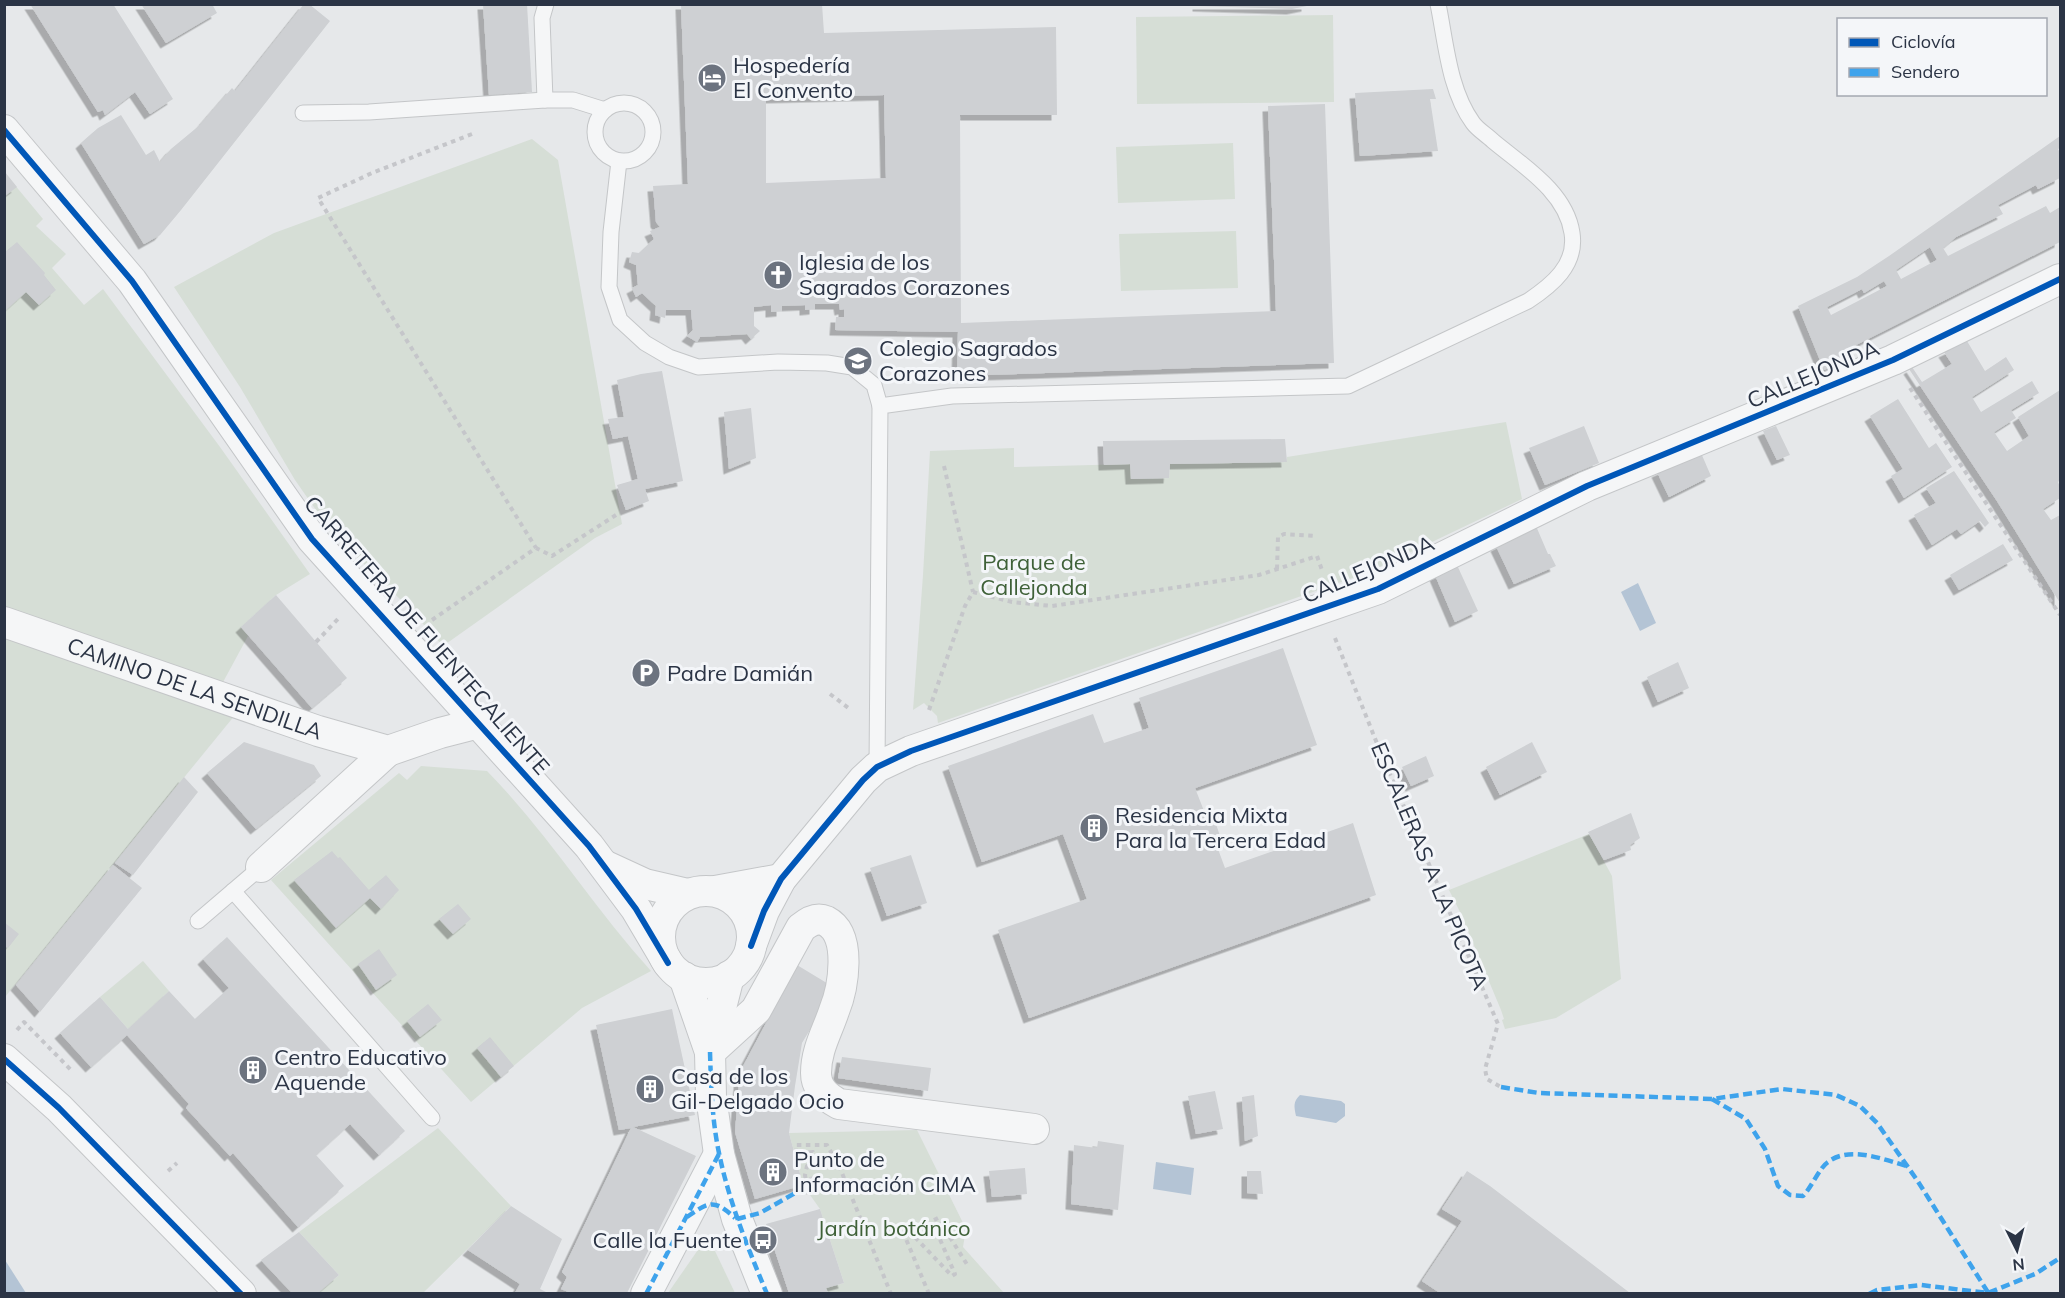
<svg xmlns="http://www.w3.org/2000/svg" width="2065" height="1298" viewBox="0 0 2065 1298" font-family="Mulish,sans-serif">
<defs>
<filter id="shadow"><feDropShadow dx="-5.5" dy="5.5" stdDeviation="0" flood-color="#0004"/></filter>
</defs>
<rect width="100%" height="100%" fill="#e6e8ea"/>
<g fill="#d6ded6">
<polygon points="1333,15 1334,102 1137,104 1136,17"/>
<polygon points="532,139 558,160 622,524 595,538 443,646 404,603 332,533 295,480 240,387 174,287 274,233"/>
<polygon points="1233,143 1235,199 1118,203 1116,147"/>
<polygon points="4,172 43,219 36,226 66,254 52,268 84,305 103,289 220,447 310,574 276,595 241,627 248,636 222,684 5,609"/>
<polygon points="1236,231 1238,288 1121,291 1119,234"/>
<polygon points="1506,422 1522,499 1367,573 938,723 937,716 924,703 913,710 923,575 930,451 1014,448 1014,467 1130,464 1132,479 1169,478 1170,464 1287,462 1287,457"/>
<polygon points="5,635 235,715 5,997"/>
<path d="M 421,766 L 487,771 C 547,832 593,907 651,971 L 582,1008 L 471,1102 L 271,880 L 399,773 L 407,780 Z"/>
<polygon points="1589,834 1612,876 1621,979 1556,1018 1505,1029 1502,1020 1504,1019 1501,1010 1460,912 1449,890"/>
<polygon points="143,961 169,991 128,1029 100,997"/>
<polygon points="438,1128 511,1206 423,1293 318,1293 339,1275 299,1232"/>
<polygon points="917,1130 966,1229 963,1247 1004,1293 828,1293 826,1288 844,1283 820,1209 803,1185 789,1133"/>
<polygon points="700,1247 709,1247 715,1251 735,1293 668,1293"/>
</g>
<g fill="#b4c4d5">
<polygon points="1638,583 1656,623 1640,631 1621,592"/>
<path d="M 1300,1095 L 1341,1101 L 1345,1104 L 1345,1116 L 1336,1123 L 1296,1116 C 1294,1106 1293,1102 1300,1095 Z"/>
<polygon points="1156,1162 1194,1168 1191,1195 1153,1189"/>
<polygon points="5,1260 26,1293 5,1293"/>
</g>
<g fill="#ced0d3" fill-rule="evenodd" filter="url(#shadow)">
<polygon points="30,4 113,4 173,99 150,114 135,92 105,115 103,110 98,112"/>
<polygon points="141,4 212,4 217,13 166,43"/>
<polygon points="304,4 309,4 330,21 181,210 160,235 144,244 81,143 98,128 121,115 146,155 154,150 160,162 171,149 200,125 232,88 235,91"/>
<polygon points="483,4 527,4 532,92 489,95"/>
<path d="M 681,4 L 822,4 L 824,33 L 1056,27 L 1057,115 L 960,115 L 961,323 L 1276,311 L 1268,106 L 1325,104 L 1334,363 L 957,376 L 958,332 L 835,330 L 836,317 L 844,317 L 844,309 L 840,310 L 839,304 L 815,304 L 815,309 L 805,310 L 805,305 L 782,306 L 782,311 L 771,312 L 771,305 L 754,307 L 754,326 L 760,331 L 751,339 L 747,334 L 700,337 L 697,342 L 687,336 L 693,330 L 691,310 L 666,310 L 665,318 L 655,315 L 656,306 L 642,293 L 636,297 L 632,288 L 638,285 L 636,265 L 629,262 L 632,252 L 639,253 L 654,239 L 650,231 L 660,227 L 656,222 L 653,186 L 688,184 ZM 884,95 L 886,178 L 766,183 L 766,98 Z"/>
<polygon points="1198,4 1307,4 1307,6 1292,9 1198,6"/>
<polygon points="1433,89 1436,99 1430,99 1438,151 1360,156 1355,93"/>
<path d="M 2060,136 L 2060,148 L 2058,149 L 2060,153 L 2060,178 L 2038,189 L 2036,185 L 1998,205 L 2003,214 L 1956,237 L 1943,248 L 1948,256 L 2046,206 L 2050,213 L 2060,207 L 2060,242 L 1848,349 L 1851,358 L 1824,370 L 1798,306 L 1857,277 L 1889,256 ZM 1930,247 L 1937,260 L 1901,279 L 1896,270 ZM 1884,281 L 1887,286 L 1831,315 L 1827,307 L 1862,289 L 1864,293 Z"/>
<polygon points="5,172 17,187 5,196"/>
<polygon points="17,242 45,273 44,275 56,290 39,305 26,292 4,312 4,253"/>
<polygon points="1967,341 1985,371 2006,357 2014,370 1972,397 1981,412 2032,381 2039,393 2011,410 2016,418 1994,432 2007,451 2029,436 2018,417 2060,390 2060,480 2058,482 2060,487 2060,498 2043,509 2051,520 2060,515 2060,603 1997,501 1909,369 1912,367 1922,382 1952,364 1944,352"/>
<polygon points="662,371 683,481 645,489 649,501 626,510 617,485 638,479 628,436 613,439 608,419 624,417 617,380 641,374"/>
<polygon points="1898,399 1929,448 1936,443 1952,467 1904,498 1891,476 1903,469 1870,416"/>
<polygon points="751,408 756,458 729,469 724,412"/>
<polygon points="1584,426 1599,463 1545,485 1529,448"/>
<polygon points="1776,426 1790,455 1777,460 1763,431"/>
<polygon points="1285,439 1287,462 1170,464 1169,478 1131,479 1130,464 1104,465 1103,441"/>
<polygon points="1701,453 1711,476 1669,497 1657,472"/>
<polygon points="1954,471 1989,523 1985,527 1980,521 1961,534 1957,529 1932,545 1914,515 1936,503 1926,488"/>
<polygon points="1536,526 1548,554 1550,554 1556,566 1514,584 1496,546"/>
<polygon points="2003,544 2013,560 1959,590 1950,575"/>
<polygon points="1457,565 1478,611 1455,622 1435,575"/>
<polygon points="276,595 347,678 312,708 241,627"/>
<polygon points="1283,648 1317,745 1195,788 1206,816 1213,815 1221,839 1215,841 1225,868 1353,823 1376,895 1029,1018 998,930 1087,899 1063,834 982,862 948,766 1093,714 1104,743 1149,728 1139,698"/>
<polygon points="1678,662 1689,688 1658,702 1647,677"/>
<polygon points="244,742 314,765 321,776 256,829 207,773"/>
<polygon points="1532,742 1547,772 1500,795 1486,767"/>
<polygon points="1426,756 1434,776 1411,786 1402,767"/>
<polygon points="184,777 198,792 133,875 115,863"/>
<polygon points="1631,813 1640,838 1630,845 1631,850 1604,860 1588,832"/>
<polygon points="332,851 338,858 340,857 369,890 386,875 399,890 381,909 370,898 336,928 294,880"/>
<polygon points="911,855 927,903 887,916 870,868"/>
<polygon points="113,865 142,888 40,1012 16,985"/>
<polygon points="458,904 471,919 453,934 439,919"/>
<polygon points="4,922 19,934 8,948 4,946"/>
<polygon points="227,937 405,1131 379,1155 350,1124 316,1155 344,1186 298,1227 233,1153 230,1156 186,1108 189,1104 127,1035 91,1067 60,1033 100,997 128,1029 169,991 195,1019 229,988 203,959"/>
<polygon points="379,949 397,975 376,990 358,964"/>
<polygon points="797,965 835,988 802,1043 795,1086 789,1133 803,1185 755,1199 735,1132 740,1072"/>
<polygon points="428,1004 442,1020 420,1037 407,1021"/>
<polygon points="672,1009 695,1115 633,1127 696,1156 627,1293 571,1293 561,1289 567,1277 562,1272 631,1128 619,1130 596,1025"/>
<polygon points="490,1037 514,1066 501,1077 477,1048"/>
<polygon points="842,1057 931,1068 928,1091 838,1078"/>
<polygon points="1215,1091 1223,1129 1196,1134 1188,1096"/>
<polygon points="1254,1095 1258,1136 1245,1141 1242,1097"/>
<polygon points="1098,1141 1124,1145 1118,1210 1071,1204 1074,1145 1097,1148"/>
<polygon points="1025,1168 1027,1194 992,1197 989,1171"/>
<polygon points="1247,1171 1261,1171 1263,1194 1247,1193"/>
<polygon points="1467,1171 1490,1186 1630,1293 1440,1293 1422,1281 1462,1221 1442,1209"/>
<polygon points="822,1174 825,1186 812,1189 809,1177"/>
<polygon points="511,1206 562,1239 540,1289 548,1293 515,1293 520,1284 468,1250"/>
<polygon points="820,1209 844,1283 826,1288 828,1293 789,1293 766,1224"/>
<polygon points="299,1232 339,1275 318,1293 292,1293 261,1260"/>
</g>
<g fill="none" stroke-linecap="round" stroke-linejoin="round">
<g stroke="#c4c6c8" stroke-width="17">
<g id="lane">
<polyline points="545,100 542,18 546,4"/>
<circle cx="624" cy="132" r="29"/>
<polyline points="303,113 369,112 545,100 573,100 605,110"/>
<polyline points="619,161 611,232 609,287 620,320 645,343 669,357 698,367 778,362 827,363 852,367 874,385 880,406"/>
<path d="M 877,767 L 880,406 L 952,396 L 1348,386 L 1528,301 C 1552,285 1577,265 1572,233 C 1566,192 1523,166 1493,141 C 1487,135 1478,130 1473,123 C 1449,90 1446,43 1438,4"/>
<polyline points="233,891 432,1118"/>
<polyline points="198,921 261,867"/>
</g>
</g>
<g stroke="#c4c6c8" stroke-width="32">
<g id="street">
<polyline points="4,130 132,281 312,539 589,846 636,909 668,963"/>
<path id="s1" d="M 4,622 L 318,731 L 388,751 L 440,733 L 479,723"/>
<polyline points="606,866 645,884 688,894"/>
<polyline points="261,867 388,751"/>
<polyline points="715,891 781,879"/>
<circle cx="706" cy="937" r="46"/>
<polyline points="751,946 764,911 781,879 863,780 877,767 911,751 1378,589 1587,486 1893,360 2060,279"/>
<polyline points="684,977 710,1052 711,1096 719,1154 737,1219 767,1294"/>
<path d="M 710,1052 L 756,1010 L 801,928 C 808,922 817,917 826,921 C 853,935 843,989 834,1011 C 827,1032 816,1050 816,1073 C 816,1088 826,1097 839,1104 L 1034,1129"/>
<polyline points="710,1052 729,976"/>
<polyline points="4,1059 59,1108 241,1294"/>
<polyline points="646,1294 719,1154"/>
</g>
</g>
<g stroke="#c5c6ca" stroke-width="4" stroke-dasharray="4.5 4.5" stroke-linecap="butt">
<polyline points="472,134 372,173 318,198 536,548"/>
<polyline points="1910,388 2060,615"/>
<polyline points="944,466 973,592"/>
<polyline points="1277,569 1278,537 1284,534 1315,536"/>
<polyline points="432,620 536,548 552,556 616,515"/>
<polyline points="1335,638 1380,751 1498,1024 1485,1069 1487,1079 1501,1087"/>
<polyline points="316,642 338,619"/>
<polyline points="830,694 851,710"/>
<polyline points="929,710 965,606 973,592 1012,602 1052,606 1259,575 1317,556 1323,573"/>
<polyline points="17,1030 24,1022 73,1072"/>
<polyline points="168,1171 177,1163"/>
<polyline points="807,1187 805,1175 807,1166 817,1165 813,1152 796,1154 796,1145 827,1145 840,1168 891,1294"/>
<polyline points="929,1294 906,1239 912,1234 952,1276 955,1274 932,1221 938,1218 968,1266"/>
</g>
<use href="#lane" stroke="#f5f6f7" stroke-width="15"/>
<use href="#street" stroke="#f5f6f7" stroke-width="30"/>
<g stroke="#3ea3ec" stroke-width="4.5" stroke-dasharray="9 4.5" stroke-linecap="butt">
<path d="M 710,1052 C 711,1086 712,1120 719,1153 C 729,1202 748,1248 767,1294"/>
<polyline points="1501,1087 1539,1093 1712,1099 1782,1089 1836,1095 1860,1106 1877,1123 1917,1180 1989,1294"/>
<path d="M 1712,1099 L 1746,1119 L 1765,1149 L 1778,1186 L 1790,1195 L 1803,1196 C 1811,1188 1820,1167 1828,1162 C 1850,1145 1884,1160 1907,1166"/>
<path d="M 687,1217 C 710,1201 714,1199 735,1218"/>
<polyline points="737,1219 760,1213 811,1184"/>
<polyline points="646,1294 719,1154"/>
<polyline points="1869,1294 1877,1290 1921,1285 1988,1293 2035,1274 2060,1258"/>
</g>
<g stroke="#f4f6f9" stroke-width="10">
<g id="cycleway">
<polyline points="4,130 132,281 312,539 589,846 636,909 668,963"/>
<polyline points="751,946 764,911 781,879 863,780 877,767 911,751 1378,589 1587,486 1893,360 2060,279"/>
<polyline points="4,1059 59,1108 241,1294"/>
</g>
</g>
<use href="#cycleway" stroke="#0057b8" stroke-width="6"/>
</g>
<defs>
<g id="hotel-disc" transform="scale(1.5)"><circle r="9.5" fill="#6c737f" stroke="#f4f6f9"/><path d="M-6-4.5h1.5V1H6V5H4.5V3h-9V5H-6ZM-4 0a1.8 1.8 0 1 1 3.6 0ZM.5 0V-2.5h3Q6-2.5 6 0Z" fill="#fff"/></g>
<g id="church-disc" transform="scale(1.5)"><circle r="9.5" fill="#6c737f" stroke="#f4f6f9"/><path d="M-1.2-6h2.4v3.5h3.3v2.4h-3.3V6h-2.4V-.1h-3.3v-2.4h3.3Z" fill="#fff"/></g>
<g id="school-disc" transform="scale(1.5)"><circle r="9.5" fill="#6c737f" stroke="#f4f6f9"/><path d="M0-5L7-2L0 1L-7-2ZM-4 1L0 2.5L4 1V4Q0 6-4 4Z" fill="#fff"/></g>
<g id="parking-disc" transform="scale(1.5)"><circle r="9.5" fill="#6c737f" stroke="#f4f6f9"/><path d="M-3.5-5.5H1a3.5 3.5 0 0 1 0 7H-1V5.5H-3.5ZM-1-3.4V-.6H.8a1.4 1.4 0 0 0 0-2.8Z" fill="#fff"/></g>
<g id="building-disc" transform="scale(1.5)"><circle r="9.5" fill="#6c737f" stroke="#f4f6f9"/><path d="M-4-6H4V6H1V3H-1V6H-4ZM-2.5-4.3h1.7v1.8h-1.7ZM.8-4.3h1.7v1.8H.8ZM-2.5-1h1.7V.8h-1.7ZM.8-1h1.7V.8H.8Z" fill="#fff"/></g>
<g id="bus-disc" transform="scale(1.5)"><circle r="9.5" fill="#6c737f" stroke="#f4f6f9"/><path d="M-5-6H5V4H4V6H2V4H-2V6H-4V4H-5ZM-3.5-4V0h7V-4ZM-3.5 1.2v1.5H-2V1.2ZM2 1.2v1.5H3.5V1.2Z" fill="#fff"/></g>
</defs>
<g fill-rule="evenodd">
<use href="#hotel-disc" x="712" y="78"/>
<use href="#church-disc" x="778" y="275"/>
<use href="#school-disc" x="858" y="361"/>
<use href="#parking-disc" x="646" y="673"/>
<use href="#building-disc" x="1094" y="828"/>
<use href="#building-disc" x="253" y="1070"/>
<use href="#building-disc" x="650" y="1089"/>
<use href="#building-disc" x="773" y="1172"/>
<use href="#bus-disc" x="763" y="1240"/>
</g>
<g text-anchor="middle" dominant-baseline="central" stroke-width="6" stroke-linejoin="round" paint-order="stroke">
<g font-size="22" fill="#2b3445" stroke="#f4f6f9" text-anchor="start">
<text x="733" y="65">Hospedería<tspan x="733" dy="25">El Convento</tspan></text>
<text x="799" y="262">Iglesia de los<tspan x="799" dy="25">Sagrados Corazones</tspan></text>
<text x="879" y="348">Colegio Sagrados<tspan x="879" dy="25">Corazones</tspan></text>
<text x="667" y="673">Padre Damián</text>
<text x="1115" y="815">Residencia Mixta<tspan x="1115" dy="25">Para la Tercera Edad</tspan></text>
<text x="274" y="1057">Centro Educativo<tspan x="274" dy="25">Aquende</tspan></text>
<text x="671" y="1076">Casa de los<tspan x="671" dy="25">Gil-Delgado Ocio</tspan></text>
<text x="794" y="1159">Punto de<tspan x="794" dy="25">Información CIMA</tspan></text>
<text x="742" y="1240" text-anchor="end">Calle la Fuente</text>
</g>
<g font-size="22" fill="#2b3445" stroke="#f4f6f9">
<text transform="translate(1813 374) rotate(-23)">CALLEJONDA</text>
<text transform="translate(1368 569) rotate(-23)">CALLEJONDA</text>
<text transform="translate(427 635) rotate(49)">CARRETERA DE FUENTECALIENTE</text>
<text stroke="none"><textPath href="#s1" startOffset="202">CAMINO DE LA SENDILLA</textPath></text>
<text transform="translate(1430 866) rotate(67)">ESCALERAS A LA PICOTA</text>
</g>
<g font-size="22" fill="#3f6138" stroke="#f4f6f9">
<text x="1034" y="562">Parque de<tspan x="1034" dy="25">Callejonda</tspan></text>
<text x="894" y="1228">Jardín botánico</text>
</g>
</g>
<rect width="2065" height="1298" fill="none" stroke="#2b3445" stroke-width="12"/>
<rect x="1837" y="18" width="210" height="78" fill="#f4f6f9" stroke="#a4a8b1" stroke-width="1.5"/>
<rect x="1849" y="38" width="30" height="9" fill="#0057b8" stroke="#a4a8b1" stroke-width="1.5"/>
<text x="1891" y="48" font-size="18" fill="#2b3445">Ciclovía</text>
<rect x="1849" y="68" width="30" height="9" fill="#3ea3ec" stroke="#a4a8b1" stroke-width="1.5"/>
<text x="1891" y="78" font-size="18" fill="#2b3445">Sendero</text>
<g transform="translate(2017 1250) rotate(174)" stroke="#f4f6f9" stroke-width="4.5" paint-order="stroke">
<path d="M0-4.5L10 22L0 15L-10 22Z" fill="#2b3445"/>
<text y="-9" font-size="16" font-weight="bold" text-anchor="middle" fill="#2b3445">N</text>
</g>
</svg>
